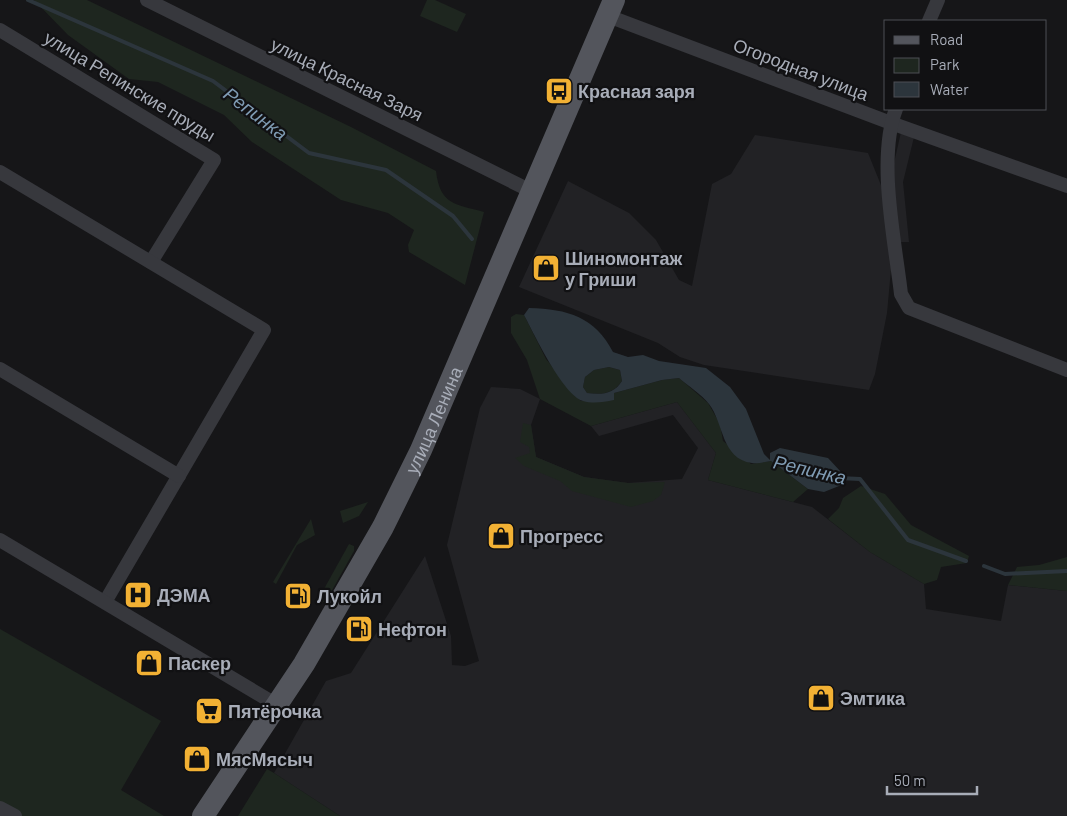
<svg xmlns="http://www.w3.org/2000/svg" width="1067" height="816" viewBox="0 0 1067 816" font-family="Barlow,sans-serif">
<rect width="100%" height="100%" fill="#161618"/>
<g fill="#222225">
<polygon points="901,132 914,137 903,182 909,242 899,242 890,181"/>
<polygon points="755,135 868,153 887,200 892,258 887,313 875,374 869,390 704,365 680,357 658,343 519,287 568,181 629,213 656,240 679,280 692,286 712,184 731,174"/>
<polygon points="491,387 520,389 540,399 531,425 536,457 584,477 628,483 682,479 698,448 673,415 599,436 591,426 677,402 716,453 708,480 812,507 870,552 924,584 926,609 1001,621 1008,585 1067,591 1067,816 340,816 274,773 326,681 351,673 425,556 451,636 452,665 465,666 479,661 447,545 480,408"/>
</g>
<g fill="#1e261f">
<path d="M 34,0 L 87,0 L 351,127 L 436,171 C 440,205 455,204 484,212 L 465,285 L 409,252 L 408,245 L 414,230 L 388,213 L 341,200 L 252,142 L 224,115 L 158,82 L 129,79 L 68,35 Z"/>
<polygon points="427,0 435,0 466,14 457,32 420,16"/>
<polygon points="516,314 524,315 546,359 581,401 614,400 614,393 662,380 679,378 708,403 720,424 723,441 751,464 771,461 808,489 793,502 708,480 716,453 677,402 591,426 540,399 527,360 511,333 511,317"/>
<path d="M 609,367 L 620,370 L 622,381 C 613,394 602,395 587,393 L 583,387 L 585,377 L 594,370 Z"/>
<polygon points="523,423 531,425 536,457 584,477 628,483 665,482 661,495 653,501 631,507 572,491 560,481 524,466 515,458 530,453 529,447 520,442"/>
<polygon points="861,486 885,494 911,525 969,556 967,563 941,567 937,580 924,584 870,552 828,519 839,508 843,498"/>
<polygon points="368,502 359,516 343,523 340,511"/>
<polygon points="311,519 315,535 297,545 276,584 273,582"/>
<polygon points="349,544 354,546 354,551 326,601 321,603 319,598"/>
<polygon points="1067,557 1067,591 1008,585 1017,567 1039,565"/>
<polygon points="0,629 161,721 121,790 164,816 0,816"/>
<polygon points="267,769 274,773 340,816 238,816"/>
</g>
<path fill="#2c353c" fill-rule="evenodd" d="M 529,308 C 568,309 595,317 613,352 L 628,357 L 643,355 L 659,361 L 706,368 L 730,387 L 746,409 L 764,454 L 770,460 L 770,453 L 780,448 L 828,458 L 841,472 L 844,484 L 824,492 L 808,489 L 771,461 C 765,462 757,464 752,463 C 721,459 724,423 709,404 C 701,394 688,386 679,378 L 662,380 L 614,393 L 614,400 C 604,402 593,404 583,401 C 563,395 534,334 524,315 ZM 609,367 L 620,370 L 622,381 C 614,394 602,395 587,393 L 583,387 L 585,377 L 594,370 Z"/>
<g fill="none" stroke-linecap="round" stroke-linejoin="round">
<g stroke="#2c353c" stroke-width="4">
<polyline points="28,0 213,81 309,153 386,170 453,216 472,239"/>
<polyline points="839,478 860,479 908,540 966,561"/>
<polyline points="984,566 1005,574 1067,571"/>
</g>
<g stroke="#37383d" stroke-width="14">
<polyline points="147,0 531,191"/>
<polyline points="608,16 891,123 1067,186"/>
<polyline points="929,21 938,0"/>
<polyline points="0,30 214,160 151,262"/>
<path d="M 896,109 C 877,159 895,241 901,294 L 909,308 L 1067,370"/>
<polyline points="0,172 264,330 105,602"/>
<polyline points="0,369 179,476"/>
<polyline points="0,540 277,705"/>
<polyline points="0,808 15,816"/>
</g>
<path stroke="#53555c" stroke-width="22" id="s1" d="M 203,816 L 304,664 L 383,527 L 421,450 L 614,0"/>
</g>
<defs>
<g id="bus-square" transform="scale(1.4375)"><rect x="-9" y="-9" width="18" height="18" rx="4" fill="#f2b134" stroke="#111113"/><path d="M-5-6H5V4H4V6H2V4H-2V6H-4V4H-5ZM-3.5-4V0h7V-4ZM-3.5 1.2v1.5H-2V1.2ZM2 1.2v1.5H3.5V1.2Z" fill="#111"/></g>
<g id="shop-square" transform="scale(1.4375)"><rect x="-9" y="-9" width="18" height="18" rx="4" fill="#f2b134" stroke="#111113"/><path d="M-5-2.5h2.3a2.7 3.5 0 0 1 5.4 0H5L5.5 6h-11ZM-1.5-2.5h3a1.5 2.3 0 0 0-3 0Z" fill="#111"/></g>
<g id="hospital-square" transform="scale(1.4375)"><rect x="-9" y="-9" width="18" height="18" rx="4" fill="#f2b134" stroke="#111113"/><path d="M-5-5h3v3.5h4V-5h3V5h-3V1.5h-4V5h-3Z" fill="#111"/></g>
<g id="fuel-square" transform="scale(1.4375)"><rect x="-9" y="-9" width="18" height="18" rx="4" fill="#f2b134" stroke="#111113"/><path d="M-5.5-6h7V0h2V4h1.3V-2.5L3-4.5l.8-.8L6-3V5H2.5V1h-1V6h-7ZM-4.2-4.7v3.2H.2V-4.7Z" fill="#111"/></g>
<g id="supermarket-square" transform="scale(1.4375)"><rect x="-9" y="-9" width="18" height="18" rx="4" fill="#f2b134" stroke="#111113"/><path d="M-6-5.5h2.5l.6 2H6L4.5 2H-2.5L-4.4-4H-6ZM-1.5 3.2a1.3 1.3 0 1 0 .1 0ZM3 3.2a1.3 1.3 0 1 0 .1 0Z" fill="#111"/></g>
</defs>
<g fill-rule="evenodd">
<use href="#bus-square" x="559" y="91"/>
<use href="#shop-square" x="546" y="268"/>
<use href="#shop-square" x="501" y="536"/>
<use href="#hospital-square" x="138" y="595"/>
<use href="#fuel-square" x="298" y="596"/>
<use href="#fuel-square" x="359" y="629"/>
<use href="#shop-square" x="149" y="663"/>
<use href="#shop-square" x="821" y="698"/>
<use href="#supermarket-square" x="209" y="711"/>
<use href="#shop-square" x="197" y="759"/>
</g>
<g text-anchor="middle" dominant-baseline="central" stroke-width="4.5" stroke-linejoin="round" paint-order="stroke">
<g font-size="18" fill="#a8adb8" stroke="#111113">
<text transform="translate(801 69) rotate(21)">Огородная улица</text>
<text transform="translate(347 79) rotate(26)">улица Красная Заря</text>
<text transform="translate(130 86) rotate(31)">улица Репинские пруды</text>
<text stroke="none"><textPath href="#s1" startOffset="459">улица Ленина</textPath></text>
</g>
<g font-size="18" font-weight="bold" fill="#a8adb8" stroke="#111113" text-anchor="start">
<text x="578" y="91">Красная заря</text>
<text x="565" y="258">Шиномонтаж<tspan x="565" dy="21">у Гриши</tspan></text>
<text x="520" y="536">Прогресс</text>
<text x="157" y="595">ДЭМА</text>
<text x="317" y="596">Лукойл</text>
<text x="378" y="629">Нефтон</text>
<text x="168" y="663">Паскер</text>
<text x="840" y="698">Эмтика</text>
<text x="228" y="711">Пятёрочка</text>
<text x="216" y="759">МясМясыч</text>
</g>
<g font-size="19" font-style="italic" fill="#7f9bb3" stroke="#111113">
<text transform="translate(256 113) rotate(37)">Репинка</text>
<text transform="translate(810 469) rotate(13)">Репинка</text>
</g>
</g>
<rect x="884" y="20" width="162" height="90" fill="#111113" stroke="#4d4f55"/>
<rect x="894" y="36" width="25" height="8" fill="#53555c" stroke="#4d4f55"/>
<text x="930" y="45" font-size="15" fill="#a8adb8">Road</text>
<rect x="894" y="58" width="25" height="15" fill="#1e261f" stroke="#4d4f55"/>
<text x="930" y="70" font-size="15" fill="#a8adb8">Park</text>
<rect x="894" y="82" width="25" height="15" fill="#2c353c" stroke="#4d4f55"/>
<text x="930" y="95" font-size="15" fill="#a8adb8">Water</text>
<path d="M887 786v8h90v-8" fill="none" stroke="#a8adb8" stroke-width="2.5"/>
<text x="894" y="786" font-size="15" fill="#a8adb8" stroke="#111113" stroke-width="4" paint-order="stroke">50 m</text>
</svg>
